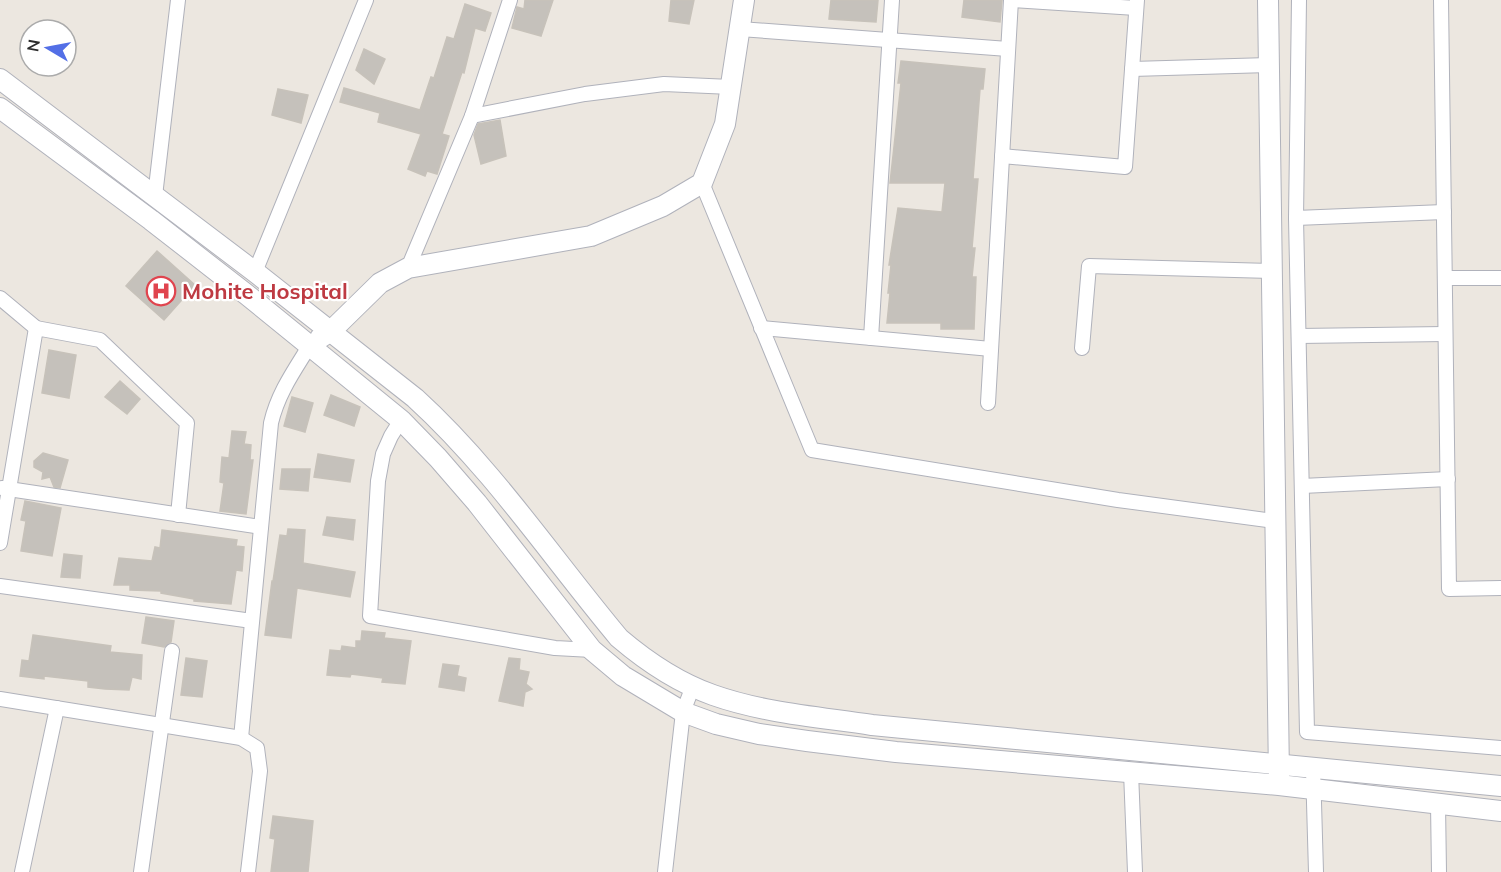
<svg xmlns="http://www.w3.org/2000/svg" width="1501" height="872" viewBox="0 0 1501 872" font-family="Mulish,sans-serif">
<rect width="100%" height="100%" fill="#ece7e0"/>
<g fill="#c5c1bb" stroke="#c7c2ba" stroke-width="1.5">
<polygon points="525,0 553,0 541,36 512,28 517,7 524,9"/>
<polygon points="671,0 694,0 689,24 669,21"/>
<polygon points="831,0 878,0 876,22 829,19"/>
<polygon points="964,0 1002,0 1000,22 962,17"/>
<polygon points="465,4 491,13 485,31 475,28 464,73 462,72 442,134 449,136 437,174 427,171 425,176 408,169 421,134 378,122 380,113 340,102 344,88 420,110 431,77 434,78 447,37 454,39"/>
<polygon points="364,49 385,59 374,84 356,70"/>
<polygon points="901,61 985,69 983,89 980,89 973,179 978,179 972,248 975,248 972,277 976,277 974,329 941,329 941,323 887,323 890,293 888,293 891,265 889,265 898,208 942,212 945,183 890,183 901,83 898,83"/>
<polygon points="278,89 308,95 301,123 272,115"/>
<polygon points="500,120 506,156 481,164 474,135 478,124"/>
<polygon points="157,251 195,285 164,320 126,286"/>
<polygon points="49,350 76,355 69,398 42,393"/>
<polygon points="120,381 140,399 127,414 105,397"/>
<polygon points="331,395 360,407 354,426 324,415"/>
<polygon points="292,397 313,403 305,432 284,426"/>
<polygon points="232,431 246,432 244,444 251,445 250,460 253,460 246,514 220,511 224,483 220,482 222,457 229,458"/>
<polygon points="43,453 68,460 60,488 54,487 50,477 42,479 43,472 34,467 34,461"/>
<polygon points="318,454 354,460 350,482 314,477"/>
<polygon points="282,469 310,469 308,491 280,489"/>
<polygon points="25,501 61,508 52,556 21,551 26,521 21,520"/>
<polygon points="327,517 355,520 353,540 323,535"/>
<polygon points="288,529 305,530 303,563 355,572 350,597 297,588 291,638 265,635 272,581 273,581 280,535 287,536"/>
<polygon points="162,530 237,540 236,546 244,547 242,571 236,570 231,604 194,601 194,599 161,593 161,591 130,590 130,585 114,585 119,558 152,561 155,547 160,548"/>
<polygon points="64,554 82,556 80,578 61,577"/>
<polygon points="146,617 174,621 171,642 164,647 142,643"/>
<polygon points="362,631 385,633 384,638 411,641 405,684 382,682 383,678 351,674 350,677 327,675 330,650 341,651 342,646 356,648 356,641 361,641"/>
<polygon points="33,635 111,646 110,652 142,655 141,679 132,677 129,690 105,689 88,687 88,681 44,676 44,679 20,676 22,660 29,661"/>
<polygon points="186,658 207,661 202,697 181,695"/>
<polygon points="509,658 520,659 519,670 529,672 526,684 532,689 525,692 523,706 499,701"/>
<polygon points="443,664 459,666 457,676 466,678 464,691 439,687"/>
<polygon points="273,816 313,821 308,872 271,872 275,839 270,838"/>
</g>
<g fill="none" stroke-linecap="round" stroke-linejoin="round">
<g stroke="#b0b2bb" stroke-width="16">
<g id="street">
<polyline points="1011,0 1136,8"/>
<polyline points="1299,0 1296,218 1307,732 1501,748"/>
<polyline points="1441,0 1449,589 1501,588"/>
<polyline points="740,29 1008,49"/>
<polyline points="1132,69 1269,65"/>
<polyline points="472,116 585,94 664,84 731,87"/>
<polyline points="1002,156 1125,167 1137,0"/>
<polyline points="702,183 812,450 1118,500 1274,521"/>
<polyline points="155,196 178,0"/>
<polyline points="1296,218 1444,212"/>
<polyline points="408,268 472,116 510,0"/>
<polyline points="255,272 366,0"/>
<polyline points="1445,278 1501,278"/>
<polyline points="0,298 36,328"/>
<polyline points="761,328 991,349"/>
<polyline points="1299,336 1445,334"/>
<polyline points="871,338 892,0"/>
<polyline points="1082,348 1089,266 1271,271"/>
<polyline points="988,403 1011,0"/>
<polyline points="401,420 391,436 383,454 378,481 370,616 555,648 592,650"/>
<polyline points="1302,486 1448,479"/>
<polyline points="2,488 261,527"/>
<polyline points="0,543 36,328 100,340 187,423 178,515"/>
<polyline points="0,586 252,621"/>
<polyline points="0,699 241,738 257,748 260,771 248,872"/>
<path d="M 241,738 L 271,423 C 278,393 294,371 310,345"/>
<polyline points="1313,768 1316,872"/>
<polyline points="1131,772 1135,872"/>
<polyline points="1438,804 1439,872"/>
<polyline points="22,872 57,708"/>
<polyline points="141,872 172,651"/>
<polyline points="665,872 683,712 693,686"/>
</g>
</g>
<g stroke="#b0b2bb" stroke-width="22">
<g id="secondary">
<polyline points="1268,0 1279,777"/>
<path d="M 0,79 L 255,272 L 415,398 C 493,469 552,558 619,638 C 646,661 679,683 713,695 C 764,713 819,717 872,725 L 1501,786"/>
<polyline points="0,108 151,220 246,294 401,420 438,458 477,503 592,650 623,676 683,712 716,724 759,734 807,741 896,752 1279,785 1501,811"/>
<polyline points="320,338 331,331 380,283 408,268 591,236 663,206 702,183 725,124 744,0"/>
</g>
</g>
<use href="#street" stroke="#fff" stroke-width="14"/>
<use href="#secondary" stroke="#fff" stroke-width="20"/>
</g>
<defs>
<g id="hospital-ring" transform="scale(1.5)"><circle r="9.5" fill="#fff" stroke="#e0444e" stroke-width="1.5"/><path d="M-5-5h3v3.5h4V-5h3V5h-3V1.5h-4V5h-3Z" fill="#e0444e"/></g>
</defs>
<g fill-rule="evenodd">
<use href="#hospital-ring" x="161" y="291"/>
</g>
<g text-anchor="middle" dominant-baseline="central" stroke-width="4.5" stroke-linejoin="round" paint-order="stroke">
<g font-size="22" font-weight="bold" fill="#be3a42" stroke="#fff" text-anchor="start">
<text x="182" y="291">Mohite Hospital</text>
</g>
</g>
<g transform="translate(48 48) rotate(280)"><circle r="28" fill="#ffffff" stroke="#ababab" stroke-width="1.5"/>
<path d="M0-4.5L10 22L0 15L-10 22Z" fill="#536fe6"/>
<text y="-9" font-size="16" font-weight="bold" text-anchor="middle" fill="#2c2c2c">N</text>
</g>
</svg>
